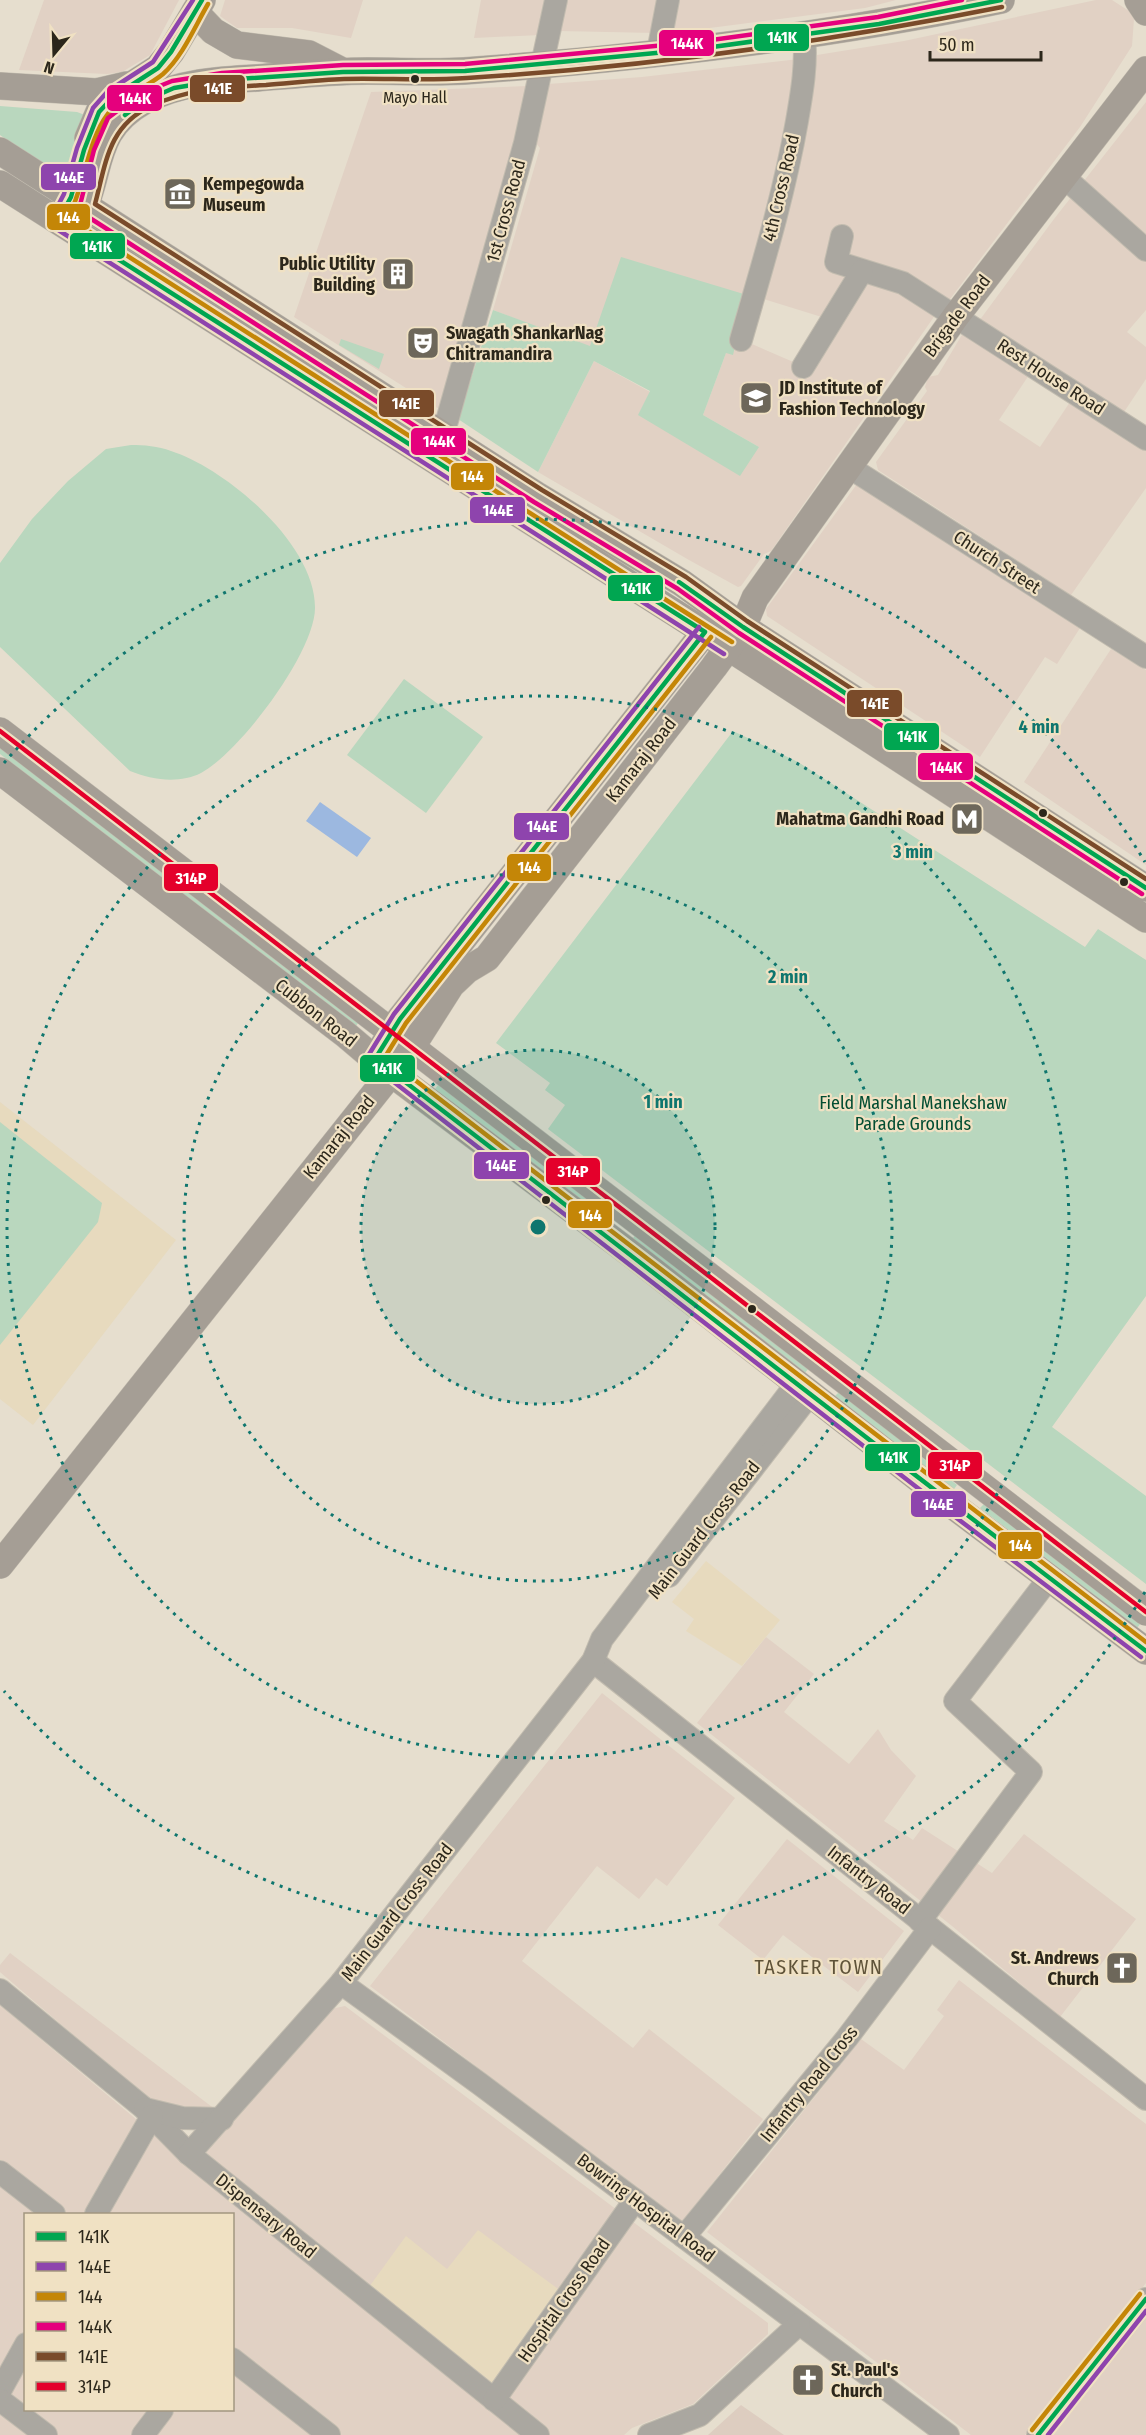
<svg xmlns="http://www.w3.org/2000/svg" width="1146" height="2435" viewBox="0 0 1146 2435" font-family="'Fira Sans Condensed',sans-serif">
<rect width="100%" height="100%" fill="#e6dece"/>
<g fill="#e1d1c4" fill-rule="evenodd">
<polygon points="44,0 179,0 150,55 122,72 107,74 19,70"/>
<polygon points="225,0 363,0 351,38 292,28 237,28 220,16"/>
<polygon points="481,0 546,0 540,35 474,38"/>
<polygon points="564,0 662,0 656,33 559,31"/>
<polygon points="670,0 896,0 865,8 663,34"/>
<polygon points="1096,0 1112,0 1129,11 1134,19 1132,46 1080,127 947,303 851,272 825,318 760,298 790,196 817,55 904,41"/>
<polygon points="799,59 798,82 747,295 590,347 493,310 540,148 534,141 548,84 642,77"/>
<polygon points="527,86 528,96 439,409 294,317 371,92"/>
<polygon points="1146,102 1146,310 1127,332 1146,347 1146,379 1122,415 979,321 1054,219"/>
<polygon points="864,275 938,311 771,551 764,554 741,586 738,587 689,560 538,472 594,361 650,392 639,415 759,447 703,415 726,353 738,338 798,364"/>
<polygon points="963,333 1031,372 999,420 1040,447 1072,399 1146,448 1146,488 1071,595 878,470 876,462 927,391 925,387 928,377 938,375"/>
<polygon points="857,484 1080,628 1057,664 1045,657 980,757 767,616 766,609"/>
<polygon points="1111,649 1146,670 1146,865 1024,782"/>
<polygon points="766,1637 814,1674 784,1712 849,1764 878,1729 891,1750 916,1776 884,1821 913,1840 922,1828 992,1873 1024,1834 1136,1919 1060,2017 952,1926 697,1723"/>
<polygon points="602,1693 735,1798 667,1886 656,1878 639,1899 597,1866 522,1961 633,2048 649,2029 763,2119 682,2222 370,1986"/>
<polygon points="787,1839 904,1931 858,1992 783,1935 763,1960 718,1925"/>
<polygon points="10,1953 216,2110 156,2106 0,1972 0,1965"/>
<polygon points="959,1980 1146,2124 1146,2283 1025,2435 971,2435 707,2232 861,2039 904,2070 944,2016 937,2010"/>
<path d="M 0,2005 L 193,2167 L 526,2435 L 0,2435 ZM 26,2214 L 232,2214 L 232,2410 L 26,2410 Z"/>
<polygon points="345,2006 768,2323 768,2334 693,2404 632,2428 624,2435 549,2435 497,2392 447,2269 369,2287 205,2153 331,2009"/>
<polygon points="1146,2311 1146,2435 1049,2435"/>
</g>
<g fill="#e7dabe">
<polygon points="0,1102 176,1240 33,1425 0,1399"/>
<polygon points="706,1561 780,1620 742,1666 686,1631 694,1619 672,1602"/>
<polygon points="478,2230 565,2294 497,2392 369,2287 406,2236 447,2269"/>
</g>
<polygon fill="#ddcdc0" points="741,2405 784,2435 708,2435"/>
<g fill="#b9d7be">
<polygon points="0,106 77,112 90,117 71,170 52,171 0,135"/>
<polygon points="621,257 747,295 733,355 726,353 703,415 759,447 740,476 638,415 650,391 594,361 538,472 458,419 493,310 590,346"/>
<polygon points="341,339 384,354 379,369 339,345"/>
<path d="M 131,445 C 144,445 158,446 171,451 C 227,469 316,545 315,608 C 315,652 240,752 201,773 C 179,784 152,780 130,771 L 0,647 L 0,563 L 32,519 L 68,481 L 106,449 Z"/>
<polygon points="404,679 483,737 426,813 347,755"/>
<polygon points="733,731 798,762 1085,947 1098,929 1146,960 1146,1296 1052,1427 1146,1496 1146,1584 548,1129 565,1105 545,1090 550,1083 496,1043"/>
<polygon points="0,746 359,1022 356,1026 0,754"/>
<polygon points="439,1084 603,1211 599,1217 435,1089"/>
<polygon points="0,1122 102,1203 98,1222 0,1345"/>
<polygon points="635,1235 808,1369 805,1373 632,1240"/>
<polygon points="839,1392 957,1485 954,1489 835,1396"/>
<polygon points="984,1504 1141,1623 1137,1628 980,1508"/>
</g>
<polygon fill="#9cb8e0" points="320,802 371,838 357,857 306,821"/>
<g fill="none" stroke-linecap="round" stroke-linejoin="round">
<g stroke="#c2bcaf" stroke-width="24">
<g id="minor">
<polyline points="658,52 668,0"/>
<polyline points="1065,178 1146,250"/>
<polyline points="842,236 836,262 903,283 1146,439"/>
<path d="M 741,340 C 762,267 784,195 797,121 C 802,92 807,64 804,34"/>
<polyline points="803,367 862,271"/>
<polyline points="443,435 525,143 556,0"/>
<polyline points="849,467 1146,657"/>
<polyline points="669,1576 811,1393"/>
<polyline points="593,1661 1146,2099"/>
<polyline points="920,1921 1031,1772 955,1701 1050,1577"/>
<polyline points="341,1983 480,2084 948,2435"/>
<polyline points="0,1990 145,2109 189,2154 538,2435"/>
<polyline points="145,2109 182,2118 222,2119"/>
<polyline points="189,2154 341,1983 593,1661 602,1639 797,1383"/>
<polyline points="0,2172 54,2214"/>
<polyline points="96,2214 152,2116"/>
<polyline points="684,2237 847,2038 930,1928"/>
<polyline points="232,2359 329,2435"/>
<polyline points="0,2391 26,2344"/>
<polyline points="0,2400 46,2435"/>
<polyline points="494,2400 635,2200"/>
<polyline points="143,2435 162,2410"/>
<polyline points="649,2435 700,2415 799,2324"/>
<polyline points="1038,2435 1146,2299"/>
</g>
</g>
<g stroke="#c2bcaf" stroke-width="28">
<g id="major">
<polyline points="1138,0 1146,12"/>
<polyline points="195,12 213,31 237,45 309,54 342,71"/>
<polyline points="0,86 97,92 127,85"/>
<polyline points="88,138 99,112 113,97 158,68 171,52 202,0"/>
<polyline points="0,151 538,496 682,583 743,627 1146,888"/>
<polyline points="0,184 705,632 1146,919"/>
<path d="M 78,220 C 104,173 89,132 144,101 C 179,82 219,80 257,78 C 294,75 331,71 368,71 C 401,71 432,73 464,71 C 644,58 825,37 1001,0"/>
<polyline points="0,731 1146,1612"/>
<polyline points="0,771 345,1034 391,1073 634,1256 955,1507 1146,1651"/>
<polyline points="382,1048 400,1019 715,619"/>
<polyline points="0,1565 411,1048 451,985 467,970 487,958 714,667 743,627 755,598 956,316 1146,70"/>
</g>
</g>
<use href="#minor" stroke="#aaa7a0" stroke-width="22"/>
<use href="#major" stroke="#a59e95" stroke-width="27"/>
<g stroke="#f0e1c3" stroke-width="9">
<g id="bus-1">
<path d="M 202,0 L 171,52 L 158,68 L 113,97 L 99,112 L 84,150 L 71,197 L 58,221 L 705,632 L 400,1019 L 375,1059 C 633,1255 887,1456 1146,1651"/>
<polyline points="125,115 144,101 174,88 222,80 343,72 465,71 698,49 879,24 1001,0"/>
<polyline points="679,582 743,627 1146,888"/>
<polyline points="1038,2435 1146,2299"/>
</g>
</g>
<g stroke="#f0e1c3" stroke-width="9">
<g id="bus-2">
<polyline points="193,0 153,62 108,91 93,108 77,148 64,194 51,219 52,226 724,654"/>
<polyline points="699,627 394,1014 368,1056 368,1062 950,1513 1141,1657"/>
<polyline points="1048,2435 1146,2311"/>
</g>
</g>
<g stroke="#f0e1c3" stroke-width="9">
<g id="bus-3">
<path d="M 208,4 C 195,26 183,56 163,74 C 145,89 121,95 107,115 C 88,140 84,188 68,218 L 732,642"/>
<polyline points="711,637 406,1023 385,1057 1146,1642"/>
<polyline points="1032,2430 1140,2294"/>
</g>
</g>
<g stroke="#f0e1c3" stroke-width="9">
<polyline id="bus-4" points="962,0 878,17 697,42 465,64 343,65 222,73 172,81 140,94 108,118 94,150 79,209 82,213 534,502 678,589 739,633 1142,894"/>
</g>
<g stroke="#f0e1c3" stroke-width="9">
<path id="bus-5" d="M 1002,7 C 826,42 647,67 467,78 C 426,81 385,78 344,79 C 318,80 292,83 266,85 C 226,87 187,89 151,106 C 108,126 106,163 95,204 L 542,490 L 686,577 L 747,621 L 1146,879"/>
</g>
<g stroke="#f0e1c3" stroke-width="9">
<polyline id="bus-6" points="0,731 1146,1612"/>
</g>
<use href="#bus-1" stroke="#00a651" stroke-width="4.5"/>
<use href="#bus-2" stroke="#8e44ad" stroke-width="4.5"/>
<use href="#bus-3" stroke="#c48607" stroke-width="4.5"/>
<use href="#bus-4" stroke="#e5007d" stroke-width="4.5"/>
<use href="#bus-5" stroke="#7a4b2a" stroke-width="4.5"/>
<use href="#bus-6" stroke="#e4002b" stroke-width="4.5"/>
</g>
<circle cx="538" cy="1227" r="177" fill="#0f766e" fill-opacity=".12"/>
<g fill="none" stroke="#0f766e" stroke-width="3" stroke-dasharray="3 6">
<circle cx="538" cy="1227" r="177"/>
<circle cx="538" cy="1227" r="354"/>
<circle cx="538" cy="1227" r="531"/>
<path d="M1145 1592A708 708 0 0 1 4 1691M4 763A708 708 0 0 1 1145 862"/>
</g>
<defs>
<g id="museum-square" transform="scale(1.725)"><rect x="-9" y="-9" width="18" height="18" rx="4" fill="#6d675a" stroke="#f0e1c3"/><path d="M0-6L6-3V-2H-6V-3ZM-5-1h2V3h-2ZM-1-1h2V3h-2ZM3-1h2V3H3ZM-6 4H6V6H-6Z" fill="#fff"/></g>
<g id="building-square" transform="scale(1.725)"><rect x="-9" y="-9" width="18" height="18" rx="4" fill="#6d675a" stroke="#f0e1c3"/><path d="M-4-6H4V6H1V3H-1V6H-4ZM-2.5-4.3h1.7v1.8h-1.7ZM.8-4.3h1.7v1.8H.8ZM-2.5-1h1.7V.8h-1.7ZM.8-1h1.7V.8H.8Z" fill="#fff"/></g>
<g id="theatre-square" transform="scale(1.725)"><rect x="-9" y="-9" width="18" height="18" rx="4" fill="#6d675a" stroke="#f0e1c3"/><path d="M-5-5.5Q0-4 5-5.5V0Q5 5 0 6Q-5 5-5 0ZM-3.3-2.5H-1v1.5H-3.3ZM1-2.5H3.3v1.5H1ZM-2.8 1Q0 5.5 2.8 1Z" fill="#fff"/></g>
<g id="university-square" transform="scale(1.725)"><rect x="-9" y="-9" width="18" height="18" rx="4" fill="#6d675a" stroke="#f0e1c3"/><path d="M0-5L7-2L0 1L-7-2ZM-4 1L0 2.5L4 1V4Q0 6-4 4Z" fill="#fff"/></g>
<g id="metro-square" transform="scale(1.725)"><rect x="-9" y="-9" width="18" height="18" rx="4" fill="#6d675a" stroke="#f0e1c3"/><path d="M-5.5 5V-5H-3L0 0L3-5H5.5V5H3V-.5L0 4L-3-.5V5Z" fill="#fff"/></g>
<g id="church-square" transform="scale(1.725)"><rect x="-9" y="-9" width="18" height="18" rx="4" fill="#6d675a" stroke="#f0e1c3"/><path d="M-1.2-6h2.4v3.5h3.3v2.4h-3.3V6h-2.4V-.1h-3.3v-2.4h3.3Z" fill="#fff"/></g>
</defs>
<g fill-rule="evenodd">
<use href="#museum-square" x="180" y="194"/>
<use href="#building-square" x="398" y="274"/>
<use href="#theatre-square" x="423" y="343"/>
<use href="#university-square" x="756" y="398"/>
<use href="#metro-square" x="967" y="819"/>
<use href="#church-square" x="1122" y="1968"/>
<use href="#church-square" x="808" y="2380"/>
</g>
<g fill="#2c271b" stroke="#f0e1c3" stroke-width="2">
<circle cx="415" cy="79" r="5"/>
<circle cx="1043" cy="813" r="5"/>
<circle cx="1124" cy="882" r="5"/>
<circle cx="546" cy="1200" r="5"/>
<circle cx="752" cy="1309" r="5"/>
</g>
<g text-anchor="middle" dominant-baseline="central" stroke-width="4.5" stroke-linejoin="round" paint-order="stroke">
<g font-size="16" fill="#2c271b" stroke="#f0e1c3">
<text x="415" y="97">Mayo Hall</text>
</g>
<g font-size="18" font-weight="bold" fill="#2c271b" stroke="#f0e1c3" text-anchor="start">
<text x="203" y="184">Kempegowda<tspan x="203" dy="21">Museum</tspan></text>
<text x="375" y="264" text-anchor="end">Public Utility<tspan x="375" dy="21">Building</tspan></text>
<text x="446" y="333">Swagath ShankarNag<tspan x="446" dy="21">Chitramandira</tspan></text>
<text x="779" y="388">JD Institute of<tspan x="779" dy="21">Fashion Technology</tspan></text>
<text x="944" y="819" text-anchor="end">Mahatma Gandhi Road</text>
<text x="1099" y="1958" text-anchor="end">St. Andrews<tspan x="1099" dy="21">Church</tspan></text>
<text x="831" y="2370">St. Paul's<tspan x="831" dy="21">Church</tspan></text>
</g>
<g font-size="18" fill="#2c271b" stroke="#f0e1c3">
<text transform="translate(781 188) rotate(-77)">4th Cross Road</text>
<text transform="translate(506 211) rotate(-75)">1st Cross Road</text>
<text transform="translate(957 316) rotate(-53)">Brigade Road</text>
<text transform="translate(1051 377) rotate(33)">Rest House Road</text>
<text transform="translate(997 562) rotate(33)">Church Street</text>
<text transform="translate(641 760) rotate(-52)">Kamaraj Road</text>
<text transform="translate(316 1013) rotate(38)">Cubbon Road</text>
<text transform="translate(339 1137) rotate(-51)">Kamaraj Road</text>
<text transform="translate(704 1530) rotate(-52)">Main Guard Cross Road</text>
<text transform="translate(869 1880) rotate(38)">Infantry Road</text>
<text transform="translate(397 1912) rotate(-52)">Main Guard Cross Road</text>
<text transform="translate(809 2084) rotate(-51)">Infantry Road Cross</text>
<text transform="translate(646 2208) rotate(37)">Bowring Hospital Road</text>
<text transform="translate(266 2216) rotate(39)">Dispensary Road</text>
<text transform="translate(564 2300) rotate(-55)">Hospital Cross Road</text>
</g>
<g font-size="18" fill="#024d32" stroke="#f0e1c3">
<text x="913" y="1103">Field Marshal Manekshaw<tspan x="913" dy="21">Parade Grounds</tspan></text>
</g>
<g font-size="20" letter-spacing="1.5" fill="#5f5339" stroke="#f0e1c3">
<text x="819" y="1967">TASKER TOWN</text>
</g>
</g>
<circle cx="538" cy="1227" r="9" fill="#0f766e" stroke="#f0e1c3" stroke-width="3"/>
<g font-size="18" text-anchor="middle" font-weight="bold" fill="#0f766e" stroke="#f0e1c3" stroke-width="4.5" stroke-linejoin="round" paint-order="stroke">
<text x="1039" y="733">4 min</text>
<text x="913" y="858">3 min</text>
<text x="788" y="983">2 min</text>
<text x="663" y="1108">1 min</text>
</g>
<g stroke="#f0e1c3" stroke-width="2">
<rect x="753" y="23" width="57" height="29" rx="6" fill="#00a651"/>
<rect x="658" y="29" width="57" height="28" rx="6" fill="#e5007d"/>
<rect x="189" y="74" width="57" height="29" rx="6" fill="#7a4b2a"/>
<rect x="106" y="84" width="57" height="28" rx="6" fill="#e5007d"/>
<rect x="40" y="163" width="57" height="28" rx="6" fill="#8e44ad"/>
<rect x="46" y="203" width="45" height="28" rx="6" fill="#c48607"/>
<rect x="69" y="232" width="57" height="28" rx="6" fill="#00a651"/>
<rect x="378" y="389" width="57" height="29" rx="6" fill="#7a4b2a"/>
<rect x="410" y="427" width="57" height="29" rx="6" fill="#e5007d"/>
<rect x="450" y="462" width="45" height="29" rx="6" fill="#c48607"/>
<rect x="469" y="496" width="57" height="28" rx="6" fill="#8e44ad"/>
<rect x="607" y="574" width="57" height="28" rx="6" fill="#00a651"/>
<rect x="846" y="689" width="57" height="29" rx="6" fill="#7a4b2a"/>
<rect x="883" y="722" width="57" height="29" rx="6" fill="#00a651"/>
<rect x="917" y="752" width="57" height="29" rx="6" fill="#e5007d"/>
<rect x="513" y="812" width="57" height="29" rx="6" fill="#8e44ad"/>
<rect x="506" y="853" width="46" height="29" rx="6" fill="#c48607"/>
<rect x="163" y="863" width="56" height="29" rx="6" fill="#e4002b"/>
<rect x="359" y="1054" width="57" height="29" rx="6" fill="#00a651"/>
<rect x="473" y="1151" width="57" height="29" rx="6" fill="#8e44ad"/>
<rect x="545" y="1157" width="56" height="29" rx="6" fill="#e4002b"/>
<rect x="567" y="1200" width="46" height="29" rx="6" fill="#c48607"/>
<rect x="864" y="1443" width="57" height="29" rx="6" fill="#00a651"/>
<rect x="927" y="1451" width="56" height="29" rx="6" fill="#e4002b"/>
<rect x="910" y="1490" width="57" height="28" rx="6" fill="#8e44ad"/>
<rect x="997" y="1531" width="46" height="29" rx="6" fill="#c48607"/>
</g>
<g font-size="16" text-anchor="middle" font-weight="bold" fill="#fff">
<text x="782" y="43">141K</text>
<text x="687" y="49">144K</text>
<text x="218" y="94">141E</text>
<text x="135" y="104">144K</text>
<text x="69" y="183">144E</text>
<text x="68" y="223">144</text>
<text x="97" y="252">141K</text>
<text x="406" y="409">141E</text>
<text x="439" y="447">144K</text>
<text x="472" y="482">144</text>
<text x="498" y="516">144E</text>
<text x="636" y="594">141K</text>
<text x="875" y="709">141E</text>
<text x="912" y="742">141K</text>
<text x="946" y="773">144K</text>
<text x="542" y="832">144E</text>
<text x="529" y="873">144</text>
<text x="191" y="884">314P</text>
<text x="387" y="1074">141K</text>
<text x="501" y="1171">144E</text>
<text x="573" y="1177">314P</text>
<text x="590" y="1221">144</text>
<text x="893" y="1463">141K</text>
<text x="955" y="1471">314P</text>
<text x="938" y="1510">144E</text>
<text x="1020" y="1551">144</text>
</g>
<rect x="24" y="2213" width="210" height="198" fill="#f0e1c3" stroke="#a29780" stroke-width="1.5"/>
<rect x="36" y="2232" width="30" height="9" fill="#00a651" stroke="#a29780" stroke-width="1.5"/>
<text x="78" y="2243" font-size="18" fill="#2c271b">141K</text>
<rect x="36" y="2262" width="30" height="9" fill="#8e44ad" stroke="#a29780" stroke-width="1.5"/>
<text x="78" y="2273" font-size="18" fill="#2c271b">144E</text>
<rect x="36" y="2292" width="30" height="9" fill="#c48607" stroke="#a29780" stroke-width="1.5"/>
<text x="78" y="2303" font-size="18" fill="#2c271b">144</text>
<rect x="36" y="2322" width="30" height="9" fill="#e5007d" stroke="#a29780" stroke-width="1.5"/>
<text x="78" y="2333" font-size="18" fill="#2c271b">144K</text>
<rect x="36" y="2352" width="30" height="9" fill="#7a4b2a" stroke="#a29780" stroke-width="1.5"/>
<text x="78" y="2363" font-size="18" fill="#2c271b">141E</text>
<rect x="36" y="2382" width="30" height="9" fill="#e4002b" stroke="#a29780" stroke-width="1.5"/>
<text x="78" y="2393" font-size="18" fill="#2c271b">314P</text>
<g transform="translate(54 54) rotate(199)" stroke="#f0e1c3" stroke-width="4.5" paint-order="stroke">
<path d="M0-4.5L10 22L0 15L-10 22Z" fill="#2c271b"/>
<text y="-9" font-size="16" font-weight="bold" text-anchor="middle" fill="#2c271b">N</text>
</g>
<path d="M930 51v9h111v-9" fill="none" stroke="#2c271b" stroke-width="3"/>
<text x="939" y="51" font-size="18" fill="#2c271b" stroke="#f0e1c3" stroke-width="4.5" paint-order="stroke">50 m</text>
</svg>
